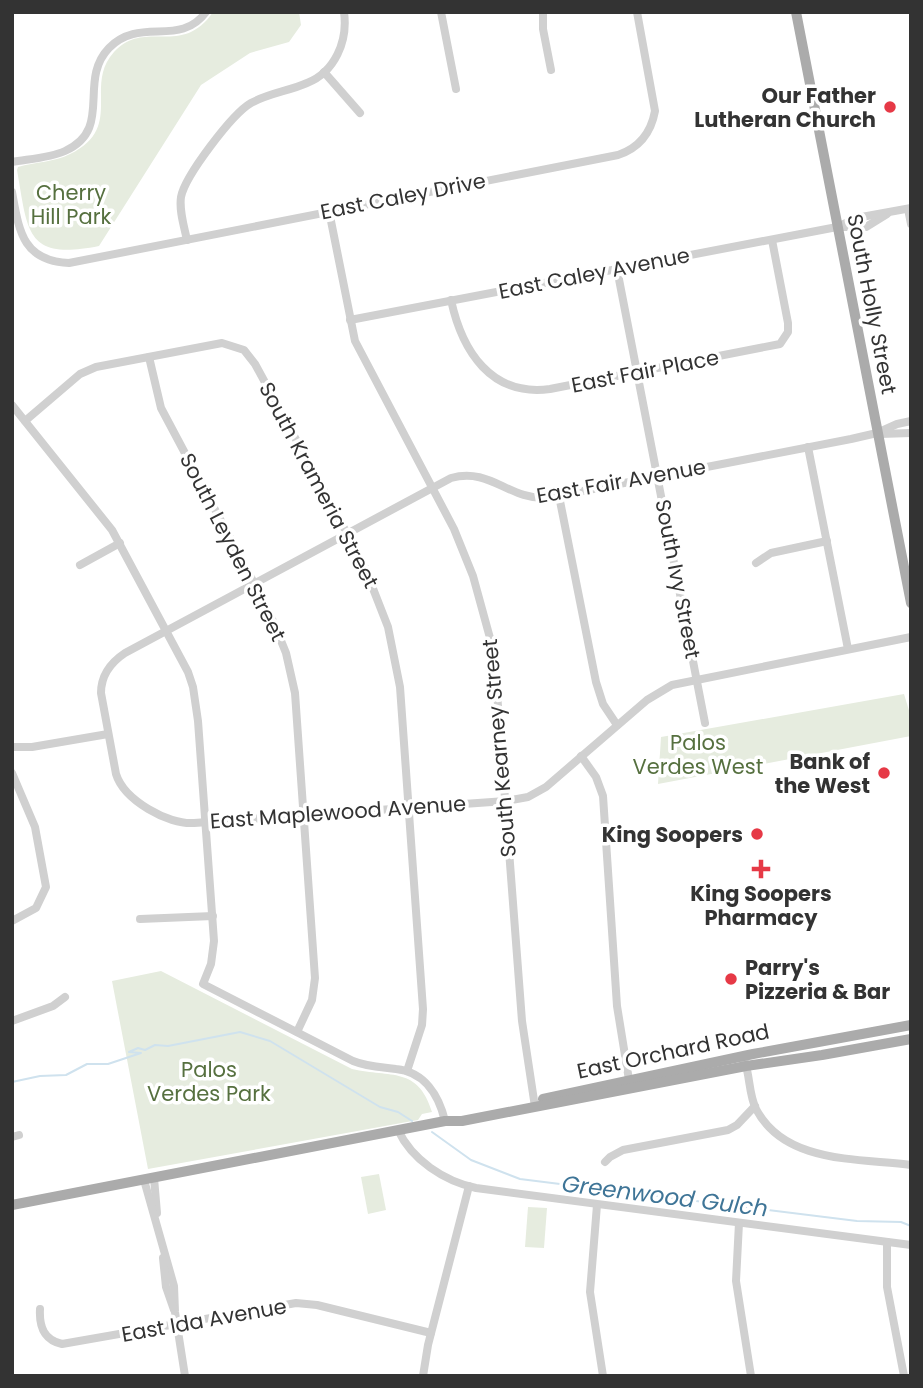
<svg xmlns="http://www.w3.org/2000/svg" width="923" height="1388" viewBox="0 0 923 1388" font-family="Poppins,sans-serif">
<rect width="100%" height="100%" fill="#fff"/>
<g fill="#e6ecdf">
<path d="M 213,12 L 299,12 L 301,25 L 289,42 L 250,53 L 201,85 L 99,246 C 25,261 28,231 17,170 L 18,167 C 35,162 55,162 70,154 C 125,127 83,86 114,52 C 145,18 182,58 213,12 Z"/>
<polygon points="904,694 911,717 911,736 658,784 661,737"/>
<path d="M 161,971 L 352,1069 C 391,1078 418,1066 432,1112 L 422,1114 L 418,1120 L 148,1169 L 112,981 Z"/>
<polygon points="379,1174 386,1210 368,1214 361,1177"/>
<polygon points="528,1207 547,1208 544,1248 525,1247"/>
</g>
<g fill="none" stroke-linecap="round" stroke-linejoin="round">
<g stroke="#cfe2ee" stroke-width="2">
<polyline points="12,1082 40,1076 66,1075 87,1064 108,1064 141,1053 129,1052 138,1048 145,1050 155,1045 168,1046 240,1032 270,1041 380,1107 398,1112 412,1121"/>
<polyline points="432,1132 471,1160 520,1179 857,1221 901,1222 911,1226"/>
</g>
<g stroke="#d0d0d0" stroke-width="8">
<polyline points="441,12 456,89"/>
<polyline points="543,12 543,29 551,70"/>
<polyline points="324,72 360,113"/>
<path d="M 12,162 C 29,159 50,158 65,151 C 114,129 77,81 109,48 C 140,16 180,48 206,12"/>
<path d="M 12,192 C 19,230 22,261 69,263 L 618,155 C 639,148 651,133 655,111 L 637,12"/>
<polyline points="908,209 911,224"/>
<polyline points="329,211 355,341 454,529 473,576 490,638 497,693 522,1021 535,1107"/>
<polyline points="837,227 866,227 887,214"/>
<path d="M 187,240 C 184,226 179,211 181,197 C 185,176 232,114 251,103 C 269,93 289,91 307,83 C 335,72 348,41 344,12"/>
<polyline points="617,269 705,723"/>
<path d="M 451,300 C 462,351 491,397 550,389 L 780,344 L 788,332 L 788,323 L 772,240"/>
<polyline points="350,320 837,227 856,218 911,208"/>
<polyline points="149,357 161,408 254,583 273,621 286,653 295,693 315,978 312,1000 297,1032"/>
<path d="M 12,405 L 112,530 L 188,672 L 193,687 L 198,721 L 214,941 L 211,964 L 203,984 L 353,1061 C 368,1067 381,1067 396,1069 C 425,1072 439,1096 445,1121"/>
<polyline points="25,421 80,374 96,367 222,343 244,350 255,364 363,563 388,627 400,687 423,1009 422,1025 407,1071"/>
<path d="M 911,421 L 897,424 L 877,433 L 851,439 L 547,498 C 509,500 490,467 451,478 L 125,653 C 110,663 101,675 101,693 L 116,774 C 124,800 168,825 194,823 L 506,801 L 528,797 L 546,787 L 647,700 L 672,685 L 911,637"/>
<polyline points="880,434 911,433"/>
<polyline points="808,447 848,649"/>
<polyline points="559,496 596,682 603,704 617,725"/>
<polyline points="756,563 771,553 827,541"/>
<polyline points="80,565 120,543"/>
<polyline points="12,747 32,747 108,734"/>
<polyline points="581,756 596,777 603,796 617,1006 630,1086"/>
<polyline points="12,773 35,827 46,887 36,908 12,921"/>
<polyline points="140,919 213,916"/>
<polyline points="12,1021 53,1006 65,997"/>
<path d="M 745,1062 C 750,1077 749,1095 756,1109 C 785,1164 858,1158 911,1165"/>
<path d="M 398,1130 C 412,1160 444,1181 476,1188 L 911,1245"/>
<polyline points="12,1137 19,1135"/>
<polyline points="605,1162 610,1157 623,1150 728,1130 737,1125 755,1106"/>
<polyline points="154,1178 157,1213"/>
<polyline points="144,1180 174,1286 175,1312 185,1376"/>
<polyline points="597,1205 590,1292 603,1376"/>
<polyline points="739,1223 736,1281 751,1376"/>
<polyline points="887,1242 887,1287 904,1376"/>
<polyline points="163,1258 166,1287 174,1310"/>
<path d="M 40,1309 C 39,1327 44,1340 62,1344 L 296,1303 L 317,1305 L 431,1333"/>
<polyline points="423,1376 428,1345 469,1186"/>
</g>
<g stroke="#ababab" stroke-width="10">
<polyline points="796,12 911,603"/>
<polyline points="543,1099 753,1054 911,1025"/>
<polyline points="12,1205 445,1121 462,1121 746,1066 822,1055 911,1039"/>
</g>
</g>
<g fill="#e63946" stroke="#fff" stroke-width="2.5">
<circle cx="890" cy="107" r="7"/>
<circle cx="884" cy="773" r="7"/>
<circle cx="757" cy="834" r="7"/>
<path d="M757.5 858.5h7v7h7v7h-7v7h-7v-7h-7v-7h7z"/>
<circle cx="731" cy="979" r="7"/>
</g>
<g text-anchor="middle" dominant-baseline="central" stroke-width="7" stroke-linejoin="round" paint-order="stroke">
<g font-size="21" font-weight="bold" fill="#333" stroke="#fff" text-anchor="end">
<text x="876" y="95">Our Father<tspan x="876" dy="24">Lutheran Church</tspan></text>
<text x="870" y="761">Bank of<tspan x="870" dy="24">the West</tspan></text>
<text x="743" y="834">King Soopers</text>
<text x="761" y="893" text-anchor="middle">King Soopers<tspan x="761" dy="24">Pharmacy</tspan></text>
<text x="745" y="967" text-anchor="start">Parry's<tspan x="745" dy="24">Pizzeria &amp; Bar</tspan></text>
</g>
<g font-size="21" fill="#56703f" stroke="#fff">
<text x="71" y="192">Cherry<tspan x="71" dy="24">Hill Park</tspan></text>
<text x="698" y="742">Palos<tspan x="698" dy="24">Verdes West</tspan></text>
<text x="209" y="1069">Palos<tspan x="209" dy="24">Verdes Park</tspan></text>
</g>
<g font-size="21" fill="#333" stroke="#fff">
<text transform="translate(403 196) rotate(-11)">East Caley Drive</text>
<text transform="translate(594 273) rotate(-11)">East Caley Avenue</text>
<text transform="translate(872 304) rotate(79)">South Holly Street</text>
<text transform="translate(645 371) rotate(-11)">East Fair Place</text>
<text transform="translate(621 481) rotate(-10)">East Fair Avenue</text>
<text transform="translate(319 485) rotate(62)">South Krameria Street</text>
<text transform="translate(233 547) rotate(63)">South Leyden Street</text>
<text transform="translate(678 579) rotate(79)">South Ivy Street</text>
<text transform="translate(499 748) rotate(-95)">South Kearney Street</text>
<text transform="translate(338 812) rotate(-4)">East Maplewood Avenue</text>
<text transform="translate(673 1051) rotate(-12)">East Orchard Road</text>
<text transform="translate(204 1320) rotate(-10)">East Ida Avenue</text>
</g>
<g font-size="23" font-style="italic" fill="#3f7597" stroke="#fff">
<text transform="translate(665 1196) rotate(7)">Greenwood Gulch</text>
</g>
</g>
<rect width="923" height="1388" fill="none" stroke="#333333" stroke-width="28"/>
</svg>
